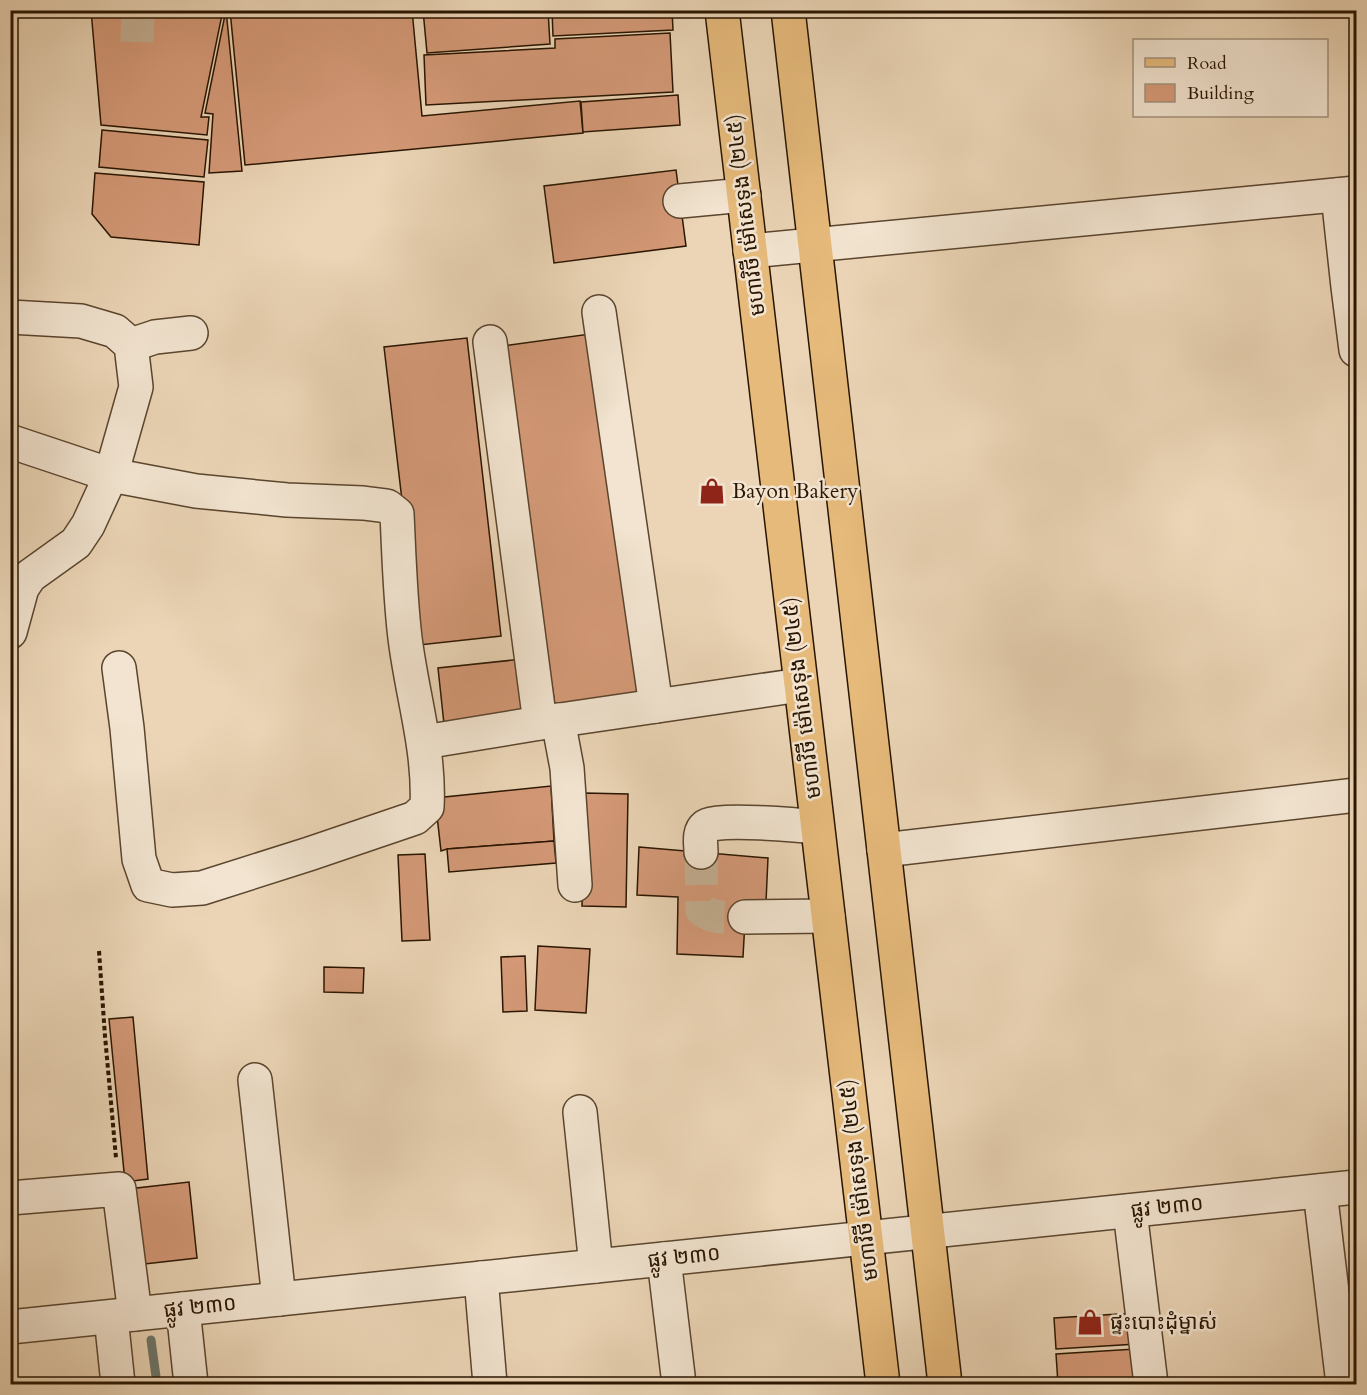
<svg xmlns="http://www.w3.org/2000/svg" width="1367" height="1395" viewBox="0 0 1367 1395" font-family="Cardo,'Noto Sans Khmer',serif">
<rect width="100%" height="100%" fill="#ebd5b6"/>
<filter id="stains"><feTurbulence type="fractalNoise" baseFrequency=".00333" numOctaves="4"/><feColorMatrix values="0 0 0 0 .2 0 0 0 0 .09 0 0 0 0 .02 0 0 0 .5 -.17"/></filter>
<radialGradient id="worn" r=".72"><stop offset=".6" stop-color="#630" stop-opacity="0"/><stop offset="1" stop-color="#630" stop-opacity=".3"/></radialGradient>
<g fill="none" stroke-linecap="round" stroke-linejoin="round">
<polyline stroke="#6c776c" stroke-width="9" points="151,1340 157,1384"/>
</g>
<g fill="#d49977" stroke="#291501" stroke-width="1.5">
<polygon points="91,10 223,10 201,117 209,117 207,135 101,125"/>
<polygon points="226,10 242,171 209,173 213,114 205,113"/>
<polygon points="230,10 412,10 422,116 580,101 583,133 245,165"/>
<polygon points="423,10 548,10 550,44 427,53"/>
<polygon points="552,10 672,10 673,30 553,36"/>
<polygon points="670,33 673,92 426,105 424,55 555,48 555,39"/>
<polygon points="678,95 680,125 583,132 581,102"/>
<polygon points="102,130 208,140 204,177 99,167"/>
<polygon points="676,170 686,246 554,263 544,186"/>
<polygon points="95,173 204,182 199,245 111,237 92,214"/>
<polygon points="590,334 643,701 556,713 503,346"/>
<polygon points="467,338 501,636 419,645 384,347"/>
<polygon points="523,659 530,714 444,724 438,668"/>
<polygon points="551,786 554,841 447,849 441,851 435,798"/>
<polygon points="584,793 628,794 626,907 582,906"/>
<polygon points="554,841 556,863 449,872 447,849"/>
<polygon points="639,847 768,858 766,902 746,903 743,957 677,954 678,897 637,895"/>
<polygon points="425,854 430,940 402,941 398,855"/>
<polygon points="538,946 590,949 586,1013 535,1010"/>
<polygon points="525,956 527,1011 503,1012 501,957"/>
<polygon points="324,967 364,968 363,993 324,992"/>
<polygon points="133,1017 148,1179 125,1182 109,1019"/>
<polygon points="189,1182 197,1258 136,1265 128,1189"/>
<polygon points="1135,1313 1137,1344 1056,1349 1054,1318"/>
<polygon points="1135,1349 1137,1384 1058,1384 1056,1354"/>
</g>
<g fill="none" stroke-linecap="round" stroke-linejoin="round">
<g stroke="#c4af92" stroke-width="33" stroke-dasharray="33 16" stroke-linecap="butt">
<polyline points="137,42 138,10"/>
<path d="M 701,852 L 702,910 C 714,920 730,917 745,917"/>
</g>
<g stroke="#5a452e" stroke-width="36">
<g id="minor">
<polyline points="1338,195 1348,287 1356,350"/>
<polyline points="680,201 744,195"/>
<polyline points="750,251 1356,193"/>
<polyline points="599,312 656,706"/>
<polyline points="10,317 81,321 115,331 131,345 136,387 111,475 88,525 76,543 30,576 22,588 10,632"/>
<polyline points="490,342 540,723"/>
<polyline points="131,345 155,337 191,333"/>
<path d="M 12,442 L 111,475 L 196,491 L 287,500 L 363,503 L 387,506 L 397,514 C 399,556 400,597 405,638 C 412,695 430,750 427,807 L 415,818 L 309,854 L 202,888 L 172,890 L 148,885 L 139,859 L 127,728 L 119,668"/>
<polyline points="558,720 567,768 575,885"/>
<polyline points="424,742 540,723 800,685"/>
<polyline points="884,850 1356,795"/>
<path d="M 701,852 C 701,844 698,832 706,826 C 718,818 799,825 817,827"/>
<polyline points="745,917 828,916"/>
<polyline points="255,1080 279,1299"/>
<polyline points="580,1112 596,1266"/>
<polyline points="1320,1191 1343,1384"/>
<polyline points="10,1198 119,1189 135,1314"/>
<polyline points="1130,1211 1151,1384"/>
<polyline points="664,1259 679,1384"/>
<polyline points="481,1278 490,1384"/>
<polyline points="183,1309 191,1384"/>
<polyline points="111,1317 118,1384"/>
<polyline points="10,1327 1356,1187"/>
</g>
</g>
<g stroke="#291501" stroke-width="36">
<g id="major">
<polyline points="722,10 883,1384"/>
<polyline points="788,10 945,1384"/>
</g>
</g>
<polyline stroke="#291501" stroke-width="4" stroke-dasharray="4.5 3" stroke-linecap="butt" points="99,951 105,1036 116,1158"/>
<use href="#minor" stroke="#f2e4d0" stroke-width="33"/>
<use href="#major" stroke="#e6ba7b" stroke-width="33"/>
</g>
<defs>
<g id="shop-bare" transform="scale(2.07)"><path d="M-5-2.5h2.3a2.7 3.5 0 0 1 5.4 0H5L5.5 6h-11ZM-1.5-2.5h3a1.5 2.3 0 0 0-3 0Z" fill="#8f2418" stroke="#f2e4d0" stroke-width="2.5" paint-order="stroke"/></g>
</defs>
<g fill-rule="evenodd">
<use href="#shop-bare" x="712" y="491"/>
<use href="#shop-bare" x="1090" y="1322"/>
</g>
<g text-anchor="middle" dominant-baseline="central" stroke-width="5" stroke-linejoin="round" paint-order="stroke">
<g font-size="21" fill="#291501" stroke="#f2e4d0">
<text transform="translate(746 215) rotate(-97)">មហាវិថី ម៉ៅសេទុង (២៤៥)</text>
<text transform="translate(802 698) rotate(-97)">មហាវិថី ម៉ៅសេទុង (២៤៥)</text>
<text transform="translate(859 1180) rotate(-97)">មហាវិថី ម៉ៅសេទុង (២៤៥)</text>
<text transform="translate(1167 1207) rotate(-6)">ផ្លូវ ២៣០</text>
<text transform="translate(684 1257) rotate(-6)">ផ្លូវ ២៣០</text>
<text transform="translate(200 1307) rotate(-6)">ផ្លូវ ២៣០</text>
</g>
<g font-size="21" fill="#291501" stroke="#f2e4d0" text-anchor="start">
<text x="732" y="491">Bayon Bakery</text>
<text x="1110" y="1322">ផ្ទះបោះដុំម្នាស់</text>
</g>
</g>
<rect width="1367" height="1395" fill="none" stroke="#ebd5b6" stroke-width="36"/>
<rect x="12" y="12" width="1343" height="1371" fill="none" stroke="#291501" stroke-width="3"/>
<rect x="18" y="18" width="1331" height="1359" fill="none" stroke="#291501" stroke-width="1.5"/>
<rect x="1133" y="39" width="195" height="78" fill="#f2e4d0" stroke="#a2917d" stroke-width="1.5"/>
<rect x="1145" y="58" width="30" height="9" fill="#e6ba7b" stroke="#a2917d" stroke-width="1.5"/>
<text x="1187" y="69" font-size="18" fill="#291501">Road</text>
<rect x="1145" y="84" width="30" height="18" fill="#d49977" stroke="#a2917d" stroke-width="1.5"/>
<text x="1187" y="99" font-size="18" fill="#291501">Building</text>
<rect width="100%" height="100%" filter="url(#stains)"/>
<rect width="100%" height="100%" fill="url(#worn)"/>
</svg>
